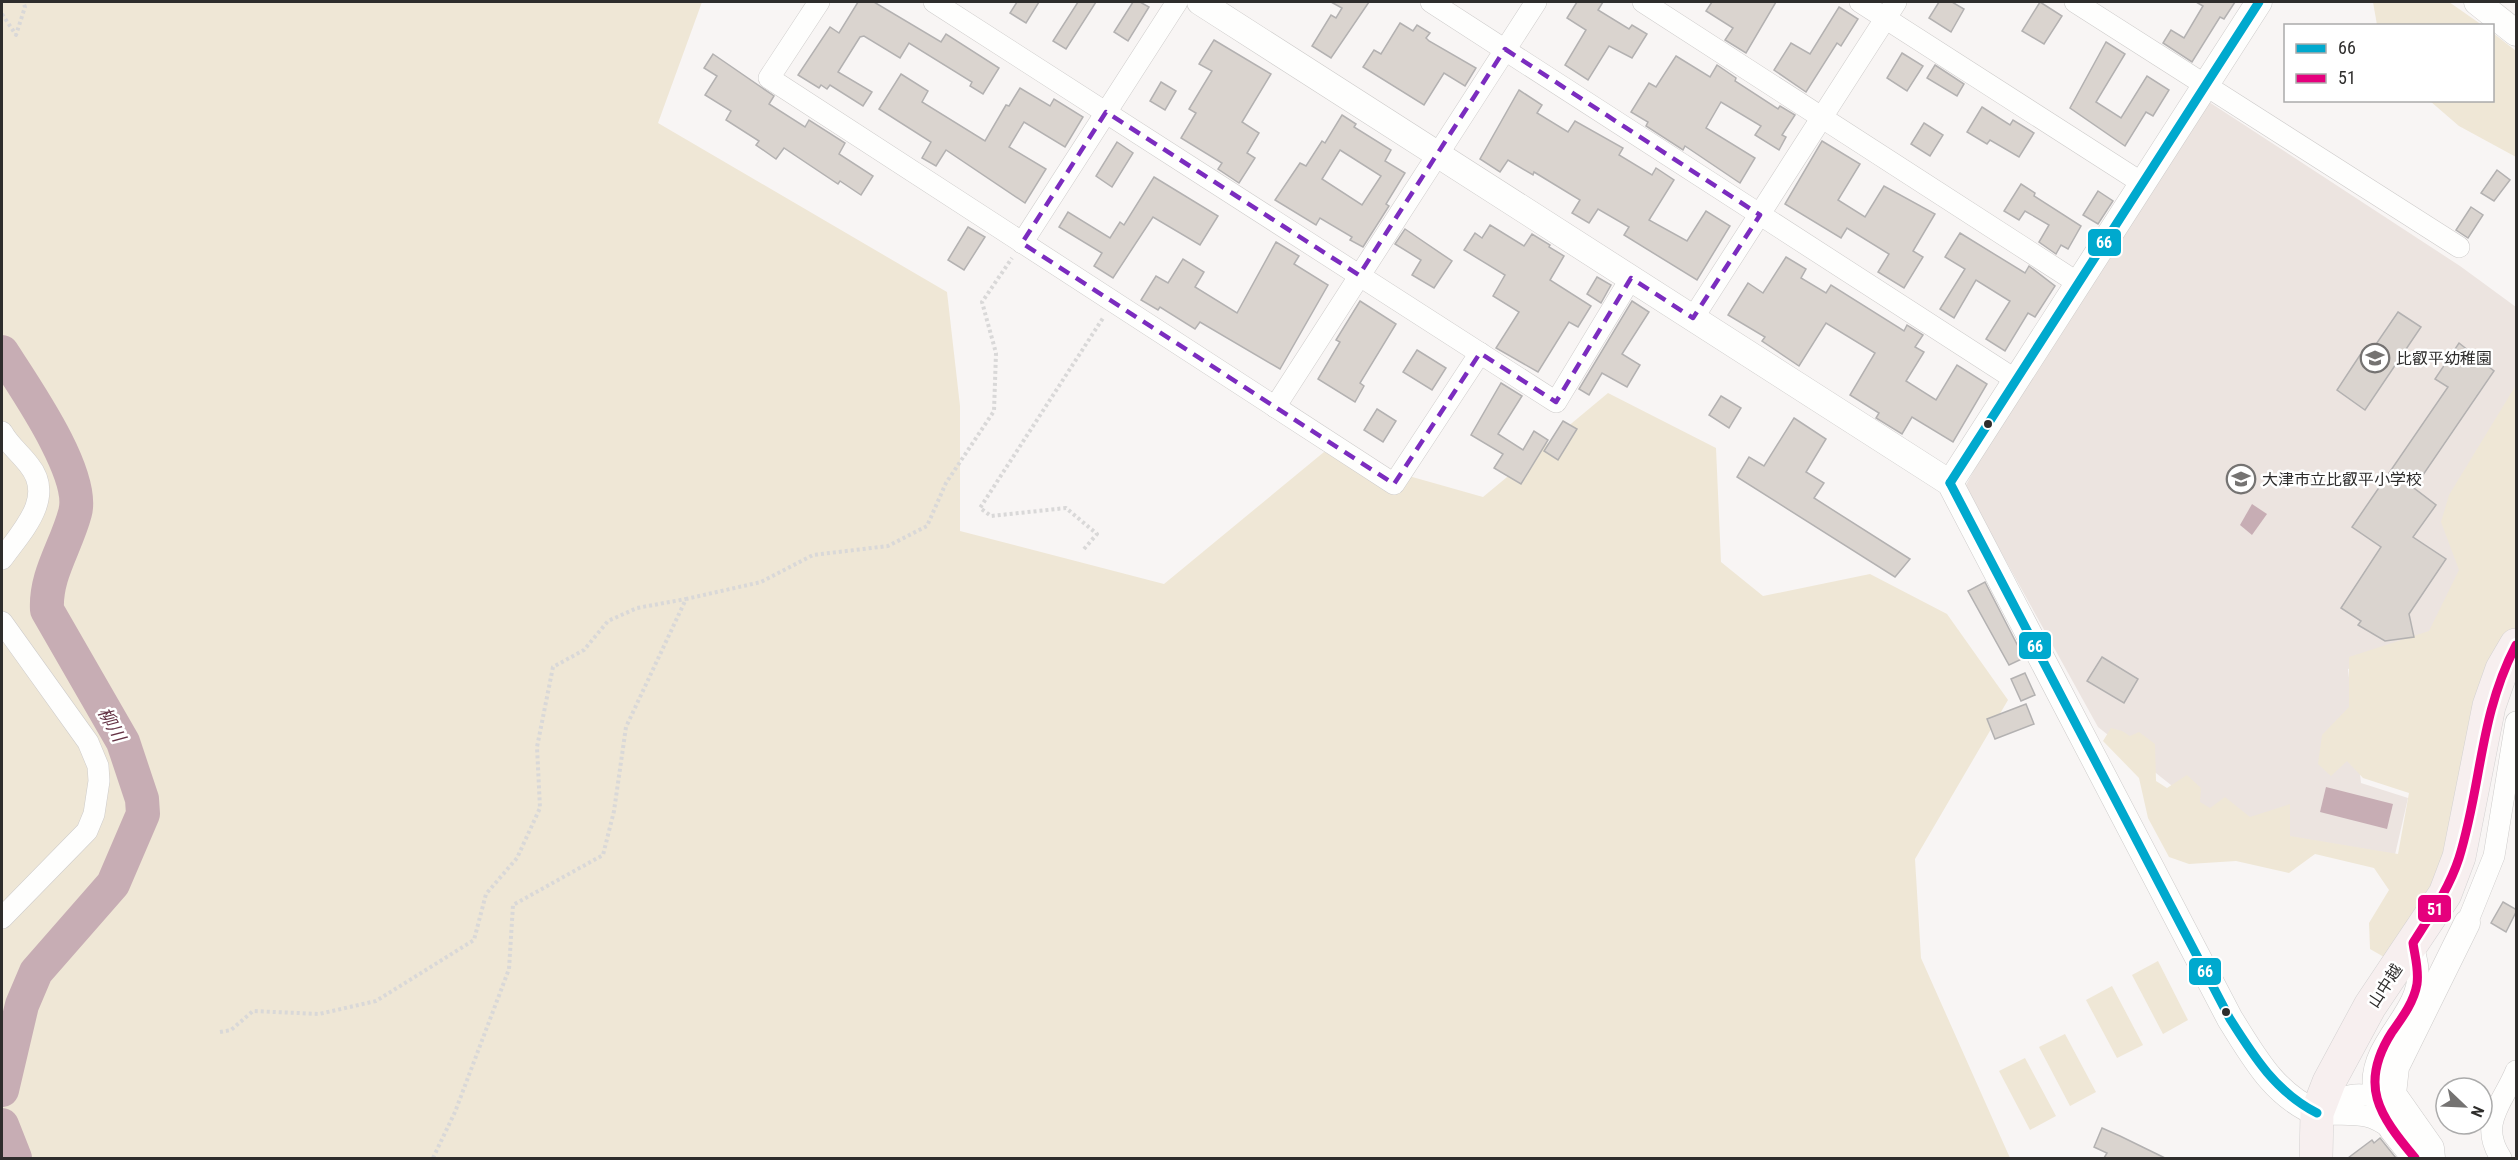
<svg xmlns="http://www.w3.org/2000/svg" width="2518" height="1160" viewBox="0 0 2518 1160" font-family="'Roboto Condensed','Noto Sans JP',sans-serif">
<rect width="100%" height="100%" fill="#f8f5f4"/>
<polygon fill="#ece4e0" points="2206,100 2460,266 2516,307 2516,471 2435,643 2348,669 2361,783 2408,798 2394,859 2286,839 2210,816 2098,727 1965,487 1994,433"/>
<g fill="#efe7d6">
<polygon points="2,2 702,2 658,123 947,292 960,406 960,531 1164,584 1324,452 1483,497 1608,393 1716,448 1721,562 1763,596 1870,574 1947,614 2008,700 1915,859 1921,958 2010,1158 2,1158"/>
<polygon points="2373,2 2449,2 2482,25 2377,25"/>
<polygon points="2493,33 2516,51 2516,157 2459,126 2430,101 2492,100"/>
<polygon points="2516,385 2516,628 2481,688 2446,863 2384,957 2370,949 2369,923 2389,890 2374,868 2315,854 2289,873 2236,861 2189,864 2169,857 2148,818 2139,778 2103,741 2111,728 2122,731 2130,736 2139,732 2155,744 2156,781 2167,788 2187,775 2201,788 2200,802 2210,808 2225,797 2250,817 2290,804 2290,836 2398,854 2409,793 2363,778 2347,761 2331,776 2318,764 2322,735 2349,707 2349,657 2429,631 2459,570 2441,522 2449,495"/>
<polygon points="2158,961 2188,1020 2163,1034 2132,975"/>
<polygon points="2112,986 2143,1045 2117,1058 2086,1000"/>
<polygon points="2065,1034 2096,1092 2070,1106 2039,1047"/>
<polygon points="2025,1058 2056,1116 2030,1130 1999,1071"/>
</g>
<g fill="#c7adb4">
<polygon points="2252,504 2267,514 2252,535 2240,525"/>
<polygon points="2326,787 2393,804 2387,829 2320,812"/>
</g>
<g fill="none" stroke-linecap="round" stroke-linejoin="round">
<g stroke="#c7adb4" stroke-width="34">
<path d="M 2,352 C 23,385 86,474 75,513 C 66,547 45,575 47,610 L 123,742 L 142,799 L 143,814 L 113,884 L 36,972 L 22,1005 L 2,1090"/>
<polyline points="2,1125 15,1158"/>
</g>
</g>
<g fill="#dad4cf" stroke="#b3b1b1" stroke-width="1.5" fill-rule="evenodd">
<polygon points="858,2 874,2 941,42 946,34 999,68 983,94 970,86 972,82 909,43 900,58 864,36 860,37 838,72 872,92 863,106 830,85 827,89 821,85 819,88 798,75 830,27 839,33"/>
<polygon points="1017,2 1039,2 1026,23 1010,13"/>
<polygon points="1078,2 1096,2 1066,49 1053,41"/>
<polygon points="1133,2 1140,2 1149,7 1128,41 1114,32"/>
<polygon points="1331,2 1369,2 1331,58 1312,46 1331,15 1336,18 1342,8"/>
<polygon points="1577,2 1603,2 1598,10 1629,29 1632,25 1647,34 1632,58 1609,46 1588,80 1565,65 1586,30 1567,18"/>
<polygon points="1712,2 1776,2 1746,53 1725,40 1733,28 1706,11"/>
<polygon points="1939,2 1952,2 1964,9 1951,32 1929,18"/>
<polygon points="2040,2 2062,16 2044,44 2022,31"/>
<polygon points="2196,2 2235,2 2224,19 2220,17 2192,62 2163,43 2171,30 2184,38 2203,6"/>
<polygon points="1839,7 1858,19 1841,46 1837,43 1806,92 1774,70 1791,43 1810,54"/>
<polygon points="1400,23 1413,31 1417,25 1430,33 1426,38 1429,41 1476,68 1465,86 1444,73 1424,105 1363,67 1374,50 1381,54"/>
<polygon points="1214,40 1271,74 1242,122 1259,133 1247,153 1255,158 1239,183 1218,169 1222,163 1181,138 1196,113 1189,109 1212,71 1199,64"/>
<polygon points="2106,42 2125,54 2096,102 2121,118 2147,76 2169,90 2153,116 2146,112 2125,146 2070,108"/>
<polygon points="1902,53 1923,66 1907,91 1887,78"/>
<polygon points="713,54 774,96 769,104 805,127 809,120 845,143 839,154 873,176 861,195 840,181 838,184 784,148 776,159 756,145 759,141 726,120 731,111 705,95 717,76 704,68"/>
<polygon points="1676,56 1710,77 1717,65 1736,78 1735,81 1778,109 1780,106 1795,115 1782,135 1786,137 1779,150 1755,135 1761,126 1721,102 1706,128 1755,158 1740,183 1685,146 1683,150 1646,126 1648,122 1631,112 1649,83 1656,87"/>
<polygon points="1935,65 1964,84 1957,96 1927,78"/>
<polygon points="901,74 928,91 922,102 985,141 1006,105 1009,106 1020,88 1050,106 1054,99 1083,117 1065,147 1024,122 1009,147 1046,169 1025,203 946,150 936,166 922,158 931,142 879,109"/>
<polygon points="1161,82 1176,91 1165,110 1150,101"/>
<polygon points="1519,90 1542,105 1537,113 1568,132 1575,121 1623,148 1619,155 1652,175 1656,168 1674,180 1649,220 1687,241 1706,211 1730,226 1697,280 1624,235 1629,227 1598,209 1589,223 1572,213 1580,200 1534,172 1533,175 1508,160 1500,172 1480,159"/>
<polygon points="1982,107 2010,125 2013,120 2034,133 2019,157 1990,140 1987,144 1967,132"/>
<path d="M 1342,115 L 1356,124 L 1354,127 L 1391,150 L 1385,161 L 1405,173 L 1386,204 L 1389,206 L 1363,247 L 1350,240 L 1352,237 L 1320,218 L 1316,225 L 1275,200 L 1300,163 L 1306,166 L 1322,141 L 1325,143 ZM 1340,150 L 1381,176 L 1362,205 L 1322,179 Z"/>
<polygon points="1924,123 1943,135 1930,156 1911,144"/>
<polygon points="1822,141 1860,164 1838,200 1865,217 1884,186 1935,214 1913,251 1923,257 1904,288 1878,272 1889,254 1847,228 1841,238 1785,204"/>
<polygon points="1117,142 1133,153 1112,187 1096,176"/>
<polygon points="2497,170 2510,180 2494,201 2481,193"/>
<polygon points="1154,177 1218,216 1200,245 1153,217 1113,278 1094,266 1102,253 1059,227 1068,212 1110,238 1120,222 1124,225"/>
<polygon points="2021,184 2035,193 2034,196 2081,226 2068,249 2061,245 2056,254 2039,242 2049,225 2025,211 2019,220 2004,211"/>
<polygon points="2098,191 2113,201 2098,224 2083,215"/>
<polygon points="2471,207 2483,215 2468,238 2456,230"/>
<polygon points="1490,225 1524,246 1532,234 1550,245 1549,247 1564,256 1550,280 1591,306 1578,327 1569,322 1538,372 1496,348 1519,312 1493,296 1505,275 1464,250 1475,233 1482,238"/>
<polygon points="968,227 985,237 964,270 948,260"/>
<polygon points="1405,229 1452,261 1434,288 1412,275 1421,260 1395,244"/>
<polygon points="1960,233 2025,273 2029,266 2055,286 2035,317 2028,313 2005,351 1986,339 2010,301 2008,300 1976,280 1954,318 1940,309 1965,269 1945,257"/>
<polygon points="1276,242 1299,256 1294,264 1328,285 1280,369 1200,322 1195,329 1160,307 1158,310 1141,300 1156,276 1168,283 1183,259 1204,272 1195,287 1237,313"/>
<polygon points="1786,257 1806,269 1801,278 1826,293 1831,285 1904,331 1907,325 1923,335 1915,347 1924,352 1906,381 1936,400 1957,365 1987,384 1953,442 1912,417 1902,434 1876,418 1879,413 1850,395 1875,353 1826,323 1799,366 1762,341 1765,337 1728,315 1748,283 1763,293"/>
<polygon points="1597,277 1611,285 1601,303 1587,294"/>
<polygon points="1360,301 1396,324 1360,383 1364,386 1355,402 1318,379 1340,342 1336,340"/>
<polygon points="1632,301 1649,312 1622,354 1640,365 1627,387 1602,373 1589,395 1579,389"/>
<polygon points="2398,312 2421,327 2365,410 2337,390 2360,355 2366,359"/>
<polygon points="2459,343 2494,371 2414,488 2436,505 2413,537 2446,559 2409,614 2414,637 2385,641 2358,625 2361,621 2341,608 2381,547 2352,527 2448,387 2435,379"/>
<polygon points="1417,350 1446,368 1432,390 1403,372"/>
<polygon points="1501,383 1522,396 1498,434 1523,450 1534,431 1548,440 1521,484 1494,468 1503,454 1471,435"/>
<polygon points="1721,396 1741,408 1729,428 1709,415"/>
<polygon points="1377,409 1396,421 1383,442 1364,430"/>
<polygon points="1794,418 1826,439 1806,472 1824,483 1814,498 1910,559 1895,577 1737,477 1749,457 1764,466"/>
<polygon points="1563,421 1577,429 1558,460 1544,451"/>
<polygon points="1985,582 2024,658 2009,665 1968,591"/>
<polygon points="2102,657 2138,679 2124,703 2087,681"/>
<polygon points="2025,673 2035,695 2021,701 2011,679"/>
<polygon points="2026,704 2034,724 1995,739 1987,719"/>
<polygon points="2503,902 2517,910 2506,932 2491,923"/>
<polygon points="2102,1128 2120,1136 2165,1158 2104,1158 2107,1153 2094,1147"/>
<polygon points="2380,1138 2396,1158 2348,1158 2372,1140 2374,1143"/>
</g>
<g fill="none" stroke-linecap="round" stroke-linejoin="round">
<g stroke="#cecccb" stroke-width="22">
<g id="minor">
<polyline points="819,2 769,78 1394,484 1480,353"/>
<polyline points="934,2 1556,402 1631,278"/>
<polyline points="1431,2 2016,380"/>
<polyline points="1643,2 2078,283"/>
<polyline points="1860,2 2142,183"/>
<polyline points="2075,2 2459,247"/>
<polyline points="1022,243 1177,2"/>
<polyline points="1693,318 1896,2"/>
<polyline points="1275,407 1536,2"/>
<path d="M 2,432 C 9,445 20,453 29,465 C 56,498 21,532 2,559"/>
<polyline points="2,622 88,742 98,766 99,781 94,814 87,831 2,918"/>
<polyline points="2467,923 2494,856 2516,722"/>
<path d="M 2317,1112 C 2345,1095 2356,1089 2388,1101"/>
<path d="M 2317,1113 C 2348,1117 2365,1108 2391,1129"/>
<path d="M 2392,1129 C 2385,1114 2373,1099 2373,1082 C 2373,1040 2420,1012 2418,971 C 2418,962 2414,952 2413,943"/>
<path d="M 2501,1158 C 2478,1123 2503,1103 2516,1071"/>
</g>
</g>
<g stroke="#cecccb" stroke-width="27">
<g id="tertiary">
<path d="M 1200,2 L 1950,483 L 2230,1019 C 2254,1057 2274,1095 2317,1113"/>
<polyline points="2477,2 2516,33"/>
<polyline points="1950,483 2259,2"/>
<polyline points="2392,1129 2415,1158"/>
<polyline points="2432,1158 2431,1148 2393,1094 2396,1067 2467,923"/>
</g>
</g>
<g stroke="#d3d1d1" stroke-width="34">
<polyline id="primary" points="2316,1158 2317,1113 2329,1082 2370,1006 2445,894 2459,857 2489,706 2502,669 2516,645"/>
</g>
<g stroke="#d9d8d8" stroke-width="4" stroke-dasharray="3 3" stroke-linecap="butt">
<polyline points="2,14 16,35 25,7 23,2"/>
<polyline points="1084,549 1097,534 1066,508 991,516 980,508 1103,318"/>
<polyline points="220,1032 231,1030 253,1011 319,1014 376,1001 474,940 486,894 517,858 540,808 537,747 553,667 584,650 608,621 637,608 686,599"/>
<polyline points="433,1158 455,1112 509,969 513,905 603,855 614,811 626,727 686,599 761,582 813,555 888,546 927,526 946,483 994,411 996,353 982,302 1012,258"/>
</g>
<use href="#minor" stroke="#fefefd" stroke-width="21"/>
<use href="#tertiary" stroke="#fefefd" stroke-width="26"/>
<use href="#primary" stroke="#f7efef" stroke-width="33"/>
<g stroke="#fff" stroke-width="14">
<g id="bus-1">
<path d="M 1950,483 L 2230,1019 C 2254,1057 2276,1092 2317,1113"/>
<polyline points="1950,483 2259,2"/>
</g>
</g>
<g stroke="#fff" stroke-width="14">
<path id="bus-2" d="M 2415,1158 C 2379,1115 2358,1085 2392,1032 C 2402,1018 2414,1002 2417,984 C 2419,969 2415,957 2413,943 C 2430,916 2449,889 2459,858 C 2482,784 2479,716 2516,645"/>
</g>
<use href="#bus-1" stroke="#00a9ce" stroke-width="9"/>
<use href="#bus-2" stroke="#e5007d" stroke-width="9"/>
</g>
<path fill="none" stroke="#7b2cbf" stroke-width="4.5" stroke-dasharray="12 8" stroke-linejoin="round" d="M 1505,49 L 1760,215 L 1693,318 L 1631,278 L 1556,402 L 1480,353 L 1394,484 L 1022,243 L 1106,112 L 1359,275 Z"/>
<defs>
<g id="school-ring" transform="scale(1.5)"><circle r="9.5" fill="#fff" stroke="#757372" stroke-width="1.5"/><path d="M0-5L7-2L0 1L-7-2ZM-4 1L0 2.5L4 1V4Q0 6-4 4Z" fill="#757372"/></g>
</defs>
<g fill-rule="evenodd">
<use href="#school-ring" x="2375" y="358"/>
<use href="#school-ring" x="2241" y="479"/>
</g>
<g fill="#2e2d2c" stroke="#fff" stroke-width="2">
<circle cx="1988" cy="424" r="5"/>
<circle cx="2226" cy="1012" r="5"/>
</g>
<g text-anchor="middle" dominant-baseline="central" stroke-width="5" stroke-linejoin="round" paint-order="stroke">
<g font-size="16" fill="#2e2d2c" stroke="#fff" text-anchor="start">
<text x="2396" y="358">比叡平幼稚園</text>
<text x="2262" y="479">大津市立比叡平小学校</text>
</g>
<g font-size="16" fill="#2e2d2c" stroke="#fff">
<text transform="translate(2385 986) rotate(-57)">山中越</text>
</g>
<g font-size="18" font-style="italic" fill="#653345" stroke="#fff">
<text transform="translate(112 724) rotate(61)">柳川</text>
</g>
</g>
<g stroke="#fff" stroke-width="2">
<rect x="2087" y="228" width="35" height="29" rx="6" fill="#00a9ce"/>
<rect x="2018" y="631" width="34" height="29" rx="6" fill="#00a9ce"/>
<rect x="2417" y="894" width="35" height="29" rx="6" fill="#e5007d"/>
<rect x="2188" y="957" width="34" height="29" rx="6" fill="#00a9ce"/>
</g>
<g font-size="16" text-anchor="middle" font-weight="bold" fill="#fff">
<text x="2104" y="248">66</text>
<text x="2035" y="652">66</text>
<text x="2435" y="915">51</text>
<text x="2205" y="977">66</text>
</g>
<rect width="2518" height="1160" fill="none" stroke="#2e2d2c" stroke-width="6"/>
<rect x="2284" y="24" width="210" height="78" fill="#ffffff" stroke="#ababab" stroke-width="1.5"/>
<rect x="2296" y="44" width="30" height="9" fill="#00a9ce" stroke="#ababab" stroke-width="1.5"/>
<text x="2338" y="54" font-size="18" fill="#2e2d2c">66</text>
<rect x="2296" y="74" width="30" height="9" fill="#e5007d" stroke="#ababab" stroke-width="1.5"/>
<text x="2338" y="84" font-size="18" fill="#2e2d2c">51</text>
<g transform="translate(2464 1106) rotate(113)"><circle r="28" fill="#ffffff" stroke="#ababab" stroke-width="1.5"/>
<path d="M0-4.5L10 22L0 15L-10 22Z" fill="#757372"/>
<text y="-9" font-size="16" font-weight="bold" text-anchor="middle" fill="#2e2d2c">N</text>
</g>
</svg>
